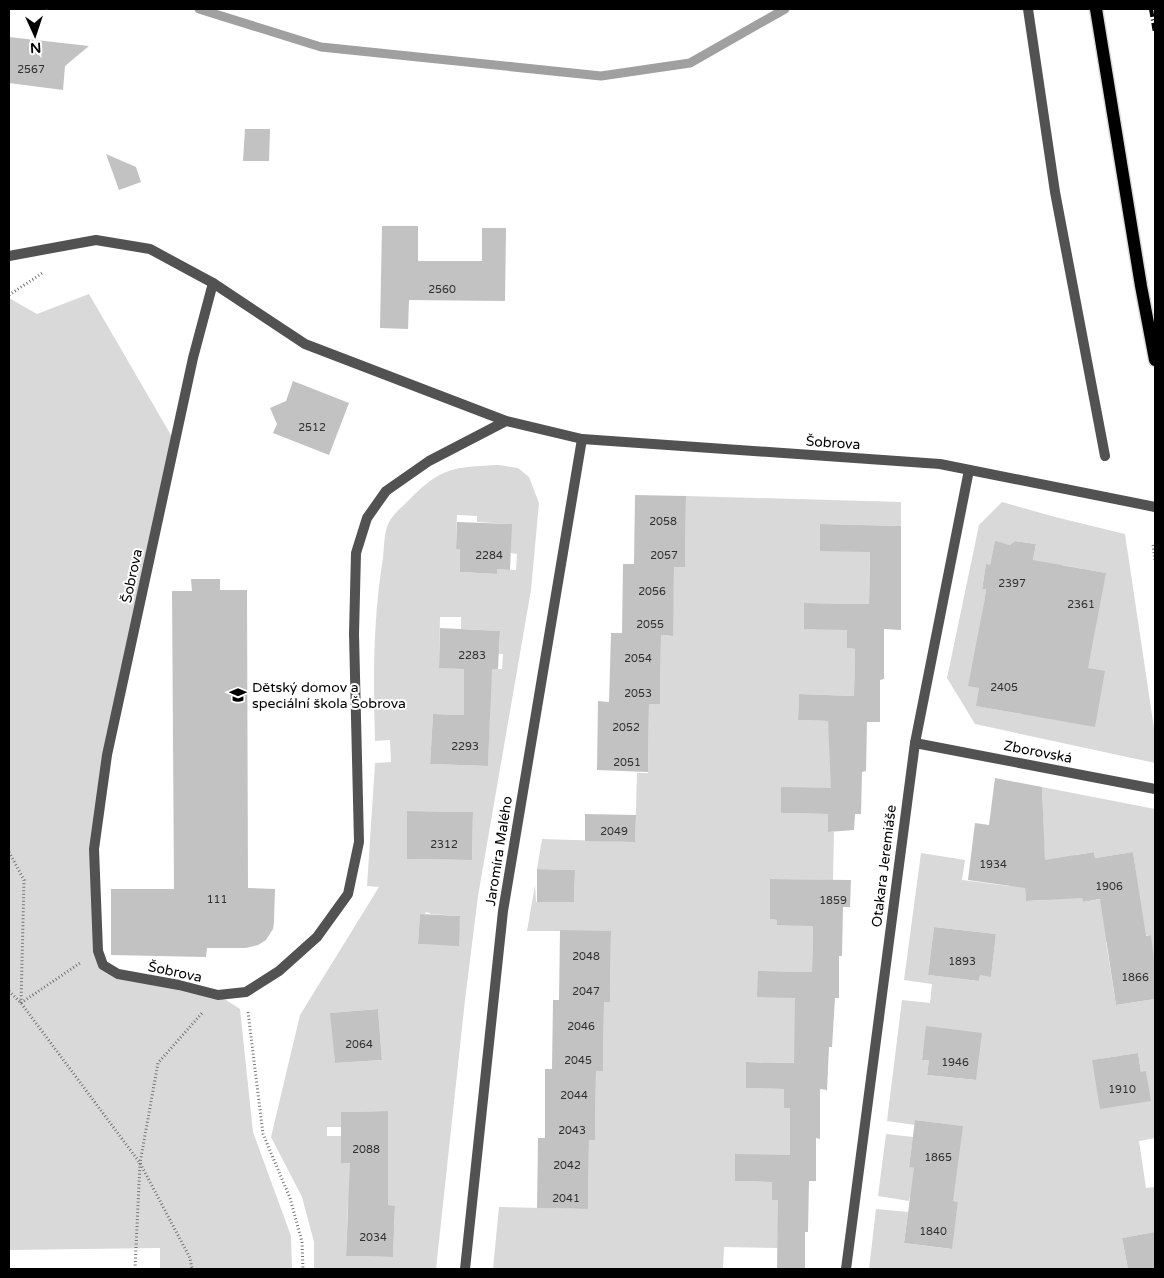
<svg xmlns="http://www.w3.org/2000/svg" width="1164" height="1278" viewBox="0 0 1164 1278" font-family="'Varela Round',sans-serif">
<rect width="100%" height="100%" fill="#fff"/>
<g fill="#d9d9d9" fill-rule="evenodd">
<polygon points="89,294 175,442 107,755 94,849 103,965 218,995 240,1009 253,1132 291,1236 292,1269 160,1269 160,1248 9,1250 9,298 37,314"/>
<path d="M 499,465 L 518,468 L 529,477 L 539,503 L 531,590 L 478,896 L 465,1000 L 436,1269 L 314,1269 L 314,1242 L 302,1197 L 271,1137 L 300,1015 L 379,887 L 367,886 L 375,763 L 391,762 L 390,740 L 375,741 C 373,680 373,619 383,558 C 384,548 384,534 388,524 C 392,515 401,508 408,501 C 441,467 453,467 499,465 ZM 457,515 L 477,516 L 477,522 L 511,524 L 511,553 L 517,554 L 516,570 L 497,569 L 497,574 L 460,572 L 460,549 L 456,548 ZM 440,617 L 461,617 L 461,629 L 500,631 L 499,654 L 503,654 L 502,669 L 439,668 ZM 464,710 L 490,710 L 488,766 L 430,764 L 433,714 L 464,715 ZM 407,811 L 473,812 L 472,860 L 407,859 ZM 426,912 L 430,913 L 430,914 L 460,916 L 458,945 L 418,944 L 420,914 L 425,914 ZM 378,1009 L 382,1060 L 335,1063 L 331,1013 ZM 388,1111 L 388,1163 L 341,1163 L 341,1136 L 327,1136 L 327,1127 L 341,1127 L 341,1112 ZM 348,1204 L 395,1206 L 393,1257 L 346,1256 Z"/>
<polygon points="686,496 901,502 901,526 821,524 870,552 869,604 804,603 804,629 847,629 847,648 855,649 854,696 799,694 798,720 828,721 836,788 781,788 781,813 828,814 828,832 834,832 833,880 770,879 770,919 777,920 777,924 813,925 812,972 758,971 795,998 801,1063 746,1062 746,1088 784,1089 784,1108 790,1108 790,1155 735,1155 735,1181 773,1182 772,1200 779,1200 778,1248 724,1247 723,1269 493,1269 499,1207 588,1209 589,1140 595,1140 596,1071 603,1071 604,1002 610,1002 611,931 527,931 535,885 536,902 574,902 575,870 537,869 542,839 635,842 637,773 648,773 649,704 660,704 661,635 672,636 674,567 685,566"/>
<path d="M 1002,502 L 1055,517 L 1125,534 L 1155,735 L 1155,763 L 975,724 L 947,678 L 979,525 ZM 1015,541 L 1036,544 L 1024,610 L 984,603 L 986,589 L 982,588 L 986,565 L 990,565 L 995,542 L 1010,545 ZM 1062,565 L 1105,573 L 1052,619 ZM 1032,657 L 1021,714 L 977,706 L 979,688 Z"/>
<path d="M 1042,787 L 1155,809 L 1155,967 L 1150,935 L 1106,942 L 1116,1005 L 1155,999 L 1155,1138 L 1139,1141 L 1146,1188 L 1155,1187 L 1155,1232 L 1122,1238 L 1128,1269 L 869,1269 L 876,1209 L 908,1212 L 904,1243 L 951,1249 L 958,1202 L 910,1196 L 909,1201 L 878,1196 L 886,1134 L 913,1137 L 909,1167 L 956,1174 L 962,1126 L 915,1120 L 915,1125 L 887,1121 L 902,1000 L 930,1003 L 932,984 L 904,980 L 921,853 L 965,860 L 962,880 L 1009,886 L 1024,868 L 1026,901 L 1046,900 ZM 1094,852 L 1095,858 L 1133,852 L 1139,893 L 1083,902 L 1075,855 ZM 934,927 L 996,934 L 991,976 L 980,975 L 979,981 L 928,975 ZM 981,1033 L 975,1080 L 927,1075 L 929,1060 L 922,1059 L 925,1041 ZM 1138,1053 L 1141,1072 L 1146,1072 L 1150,1101 L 1093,1060 Z"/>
</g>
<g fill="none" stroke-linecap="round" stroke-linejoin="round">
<polyline stroke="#a0a0a0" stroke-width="9" points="199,9 321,47 601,76 690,63 785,9"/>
</g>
<g fill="#c2c2c2">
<polygon points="9,37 89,46 65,66 63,90 9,83"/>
<polygon points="245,129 270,129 269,161 243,161"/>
<polygon points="106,154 136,167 141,182 119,190"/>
<polygon points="382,226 418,226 418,261 482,261 482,228 506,228 505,301 409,300 408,329 380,328"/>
<polygon points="293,381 349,403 329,455 273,433 277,424 270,408 286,401"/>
<polygon points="635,495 686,496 685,567 674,567 673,636 661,635 660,704 649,704 648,772 597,770 598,701 609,702 611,633 622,633 623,564 634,564"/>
<polygon points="457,522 512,524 510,570 497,569 497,574 460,572 460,549 456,549"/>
<polygon points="820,524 901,526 901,630 884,629 884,679 880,680 880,722 867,722 866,771 862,772 861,814 855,814 854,830 828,832 828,814 781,813 781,787 831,788 828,721 798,720 799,694 854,696 855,649 847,648 847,630 804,629 804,603 869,604 870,552 820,551"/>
<polygon points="995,541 1010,545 1015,541 1036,544 1033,560 1106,573 1088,668 1105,671 1095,727 976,706 979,688 968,686 984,603 986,589 982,589 986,564 990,565"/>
<polygon points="191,579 220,579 220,590 247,590 248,888 275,889 274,922 273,929 266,940 258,945 246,948 207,948 206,957 111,955 111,889 174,889 172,591 192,591"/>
<polygon points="440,628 500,631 498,669 492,669 488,766 430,764 433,714 464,715 464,669 439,668"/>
<polygon points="995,778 1042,787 1045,860 1094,852 1095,858 1133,852 1146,936 1151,935 1155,967 1155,999 1116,1005 1100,899 1083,902 1082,898 1026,901 1025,888 968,880 975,823 989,825"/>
<polygon points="407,811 473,812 472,860 407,859"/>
<polygon points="585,814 636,815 635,842 585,841"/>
<polygon points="537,869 575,870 574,902 537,902"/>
<polygon points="770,879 851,880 850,907 843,907 842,956 839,956 839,998 835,998 832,1047 829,1047 827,1090 820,1089 820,1139 816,1138 816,1181 809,1181 808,1232 805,1232 805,1269 777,1269 778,1200 772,1200 772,1182 735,1181 735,1154 790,1155 790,1108 784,1108 784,1089 746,1088 746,1062 794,1063 795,998 757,997 758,971 812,972 813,926 777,925 777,920 770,919"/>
<polygon points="420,914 460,916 459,946 418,944"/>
<polygon points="934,927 996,934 991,977 980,975 979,981 928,975"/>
<polygon points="560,930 611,931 610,1002 604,1002 603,1071 596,1071 595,1140 589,1140 588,1209 537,1208 538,1138 545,1138 545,1069 552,1069 553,1000 559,1000"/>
<polygon points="378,1009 382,1060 335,1063 330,1013"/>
<polygon points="926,1026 982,1033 976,1080 927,1075 929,1060 922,1060"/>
<polygon points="1138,1053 1141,1072 1146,1071 1151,1101 1100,1109 1092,1060"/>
<polygon points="388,1111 388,1205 395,1206 393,1257 346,1256 350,1163 341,1163 341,1112"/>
<polygon points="915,1120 963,1126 953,1201 958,1202 952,1249 904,1243 914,1168 909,1167"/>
<polygon points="1155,1232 1155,1269 1128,1269 1122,1238"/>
</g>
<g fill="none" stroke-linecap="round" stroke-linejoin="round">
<g stroke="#dbdbdb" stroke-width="15">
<polyline id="primary" points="1096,9 1141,286 1155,360"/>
</g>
<g stroke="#747474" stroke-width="3" stroke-dasharray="1 2.5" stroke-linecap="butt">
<polyline points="9,295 44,272"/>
<polyline points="1153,545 1155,560"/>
<polyline points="9,852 24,880 21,1003"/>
<polyline points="9,991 21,1003 140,1163 190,1258 192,1269"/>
<polyline points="21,1003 80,963"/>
<polyline points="248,1012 263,1134 290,1198 302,1242 303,1269"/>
<polyline points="135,1269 140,1163 158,1063 203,1012"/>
</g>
<polyline stroke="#525252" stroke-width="10" points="1028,9 1055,192 1105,456"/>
<g stroke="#525252" stroke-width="10">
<polyline points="9,256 96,240 150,249 213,283 305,344 506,421 582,439 940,464 1155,507"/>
<polyline points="213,283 193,358 107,755 94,849 98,951 103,965 118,974 179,985 218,995 246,992 279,971 317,937 348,894 359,842 354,634 356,553 367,518 386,491 429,461 506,421"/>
<polyline points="915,743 1155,789"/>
<polyline points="465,1269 503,911 582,439"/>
<polyline points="846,1269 915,743 969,470"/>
</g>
<use href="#primary" stroke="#000" stroke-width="12"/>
<polyline stroke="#000" stroke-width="4" stroke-dasharray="8 2.5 1 2.5" stroke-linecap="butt" points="1151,9 1155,33"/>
</g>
<defs>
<g id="school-bare" transform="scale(1.35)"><path d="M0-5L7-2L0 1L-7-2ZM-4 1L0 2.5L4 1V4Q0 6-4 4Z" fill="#000" stroke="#fff" stroke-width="2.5" paint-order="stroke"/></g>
</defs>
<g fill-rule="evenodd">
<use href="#school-bare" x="238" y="695"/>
</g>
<g text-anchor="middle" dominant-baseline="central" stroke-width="4" stroke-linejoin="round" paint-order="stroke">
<g font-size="11" fill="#303030">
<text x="31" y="69">2567</text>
<text x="442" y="289">2560</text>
<text x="312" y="427">2512</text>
<text x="663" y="521">2058</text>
<text x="489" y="555">2284</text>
<text x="664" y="555">2057</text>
<text x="1012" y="583">2397</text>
<text x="652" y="591">2056</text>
<text x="1081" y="604">2361</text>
<text x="650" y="624">2055</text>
<text x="472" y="655">2283</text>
<text x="638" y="658">2054</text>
<text x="1004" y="687">2405</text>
<text x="638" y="693">2053</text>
<text x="626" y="727">2052</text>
<text x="465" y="746">2293</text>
<text x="627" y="762">2051</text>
<text x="614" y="831">2049</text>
<text x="444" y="844">2312</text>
<text x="993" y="864">1934</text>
<text x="1109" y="886">1906</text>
<text x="217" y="899">111</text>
<text x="833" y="900">1859</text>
<text x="586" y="956">2048</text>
<text x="962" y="961">1893</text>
<text x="1135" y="977">1866</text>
<text x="586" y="991">2047</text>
<text x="581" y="1026">2046</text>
<text x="359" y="1044">2064</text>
<text x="578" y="1060">2045</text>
<text x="955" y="1062">1946</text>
<text x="1122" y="1089">1910</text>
<text x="574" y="1095">2044</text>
<text x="572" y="1130">2043</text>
<text x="366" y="1149">2088</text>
<text x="938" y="1157">1865</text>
<text x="567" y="1165">2042</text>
<text x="566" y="1198">2041</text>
<text x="933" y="1231">1840</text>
<text x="373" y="1237">2034</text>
</g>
<g font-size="14" fill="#000" stroke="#fff">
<text transform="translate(833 443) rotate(4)">Šobrova</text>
<text transform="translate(132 576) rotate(-78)">Šobrova</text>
<text transform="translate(1038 752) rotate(11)">Zborovská</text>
<text transform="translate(499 851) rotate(-81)">Jaromíra Malého</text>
<text transform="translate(884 866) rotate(-83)">Otakara Jeremiáše</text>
<text transform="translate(175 972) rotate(12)">Šobrova</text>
</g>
<g font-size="14" fill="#000" stroke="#fff" text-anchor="start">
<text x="252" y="687">Dětský domov a<tspan x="252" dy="16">speciální škola Šobrova</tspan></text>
</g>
</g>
<rect width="1164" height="1278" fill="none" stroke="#000000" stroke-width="20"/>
<g transform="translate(35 35) rotate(177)" stroke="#ffffff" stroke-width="4" paint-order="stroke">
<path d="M0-4L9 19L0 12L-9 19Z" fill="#000000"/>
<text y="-8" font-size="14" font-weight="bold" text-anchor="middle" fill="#000000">N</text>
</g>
</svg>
